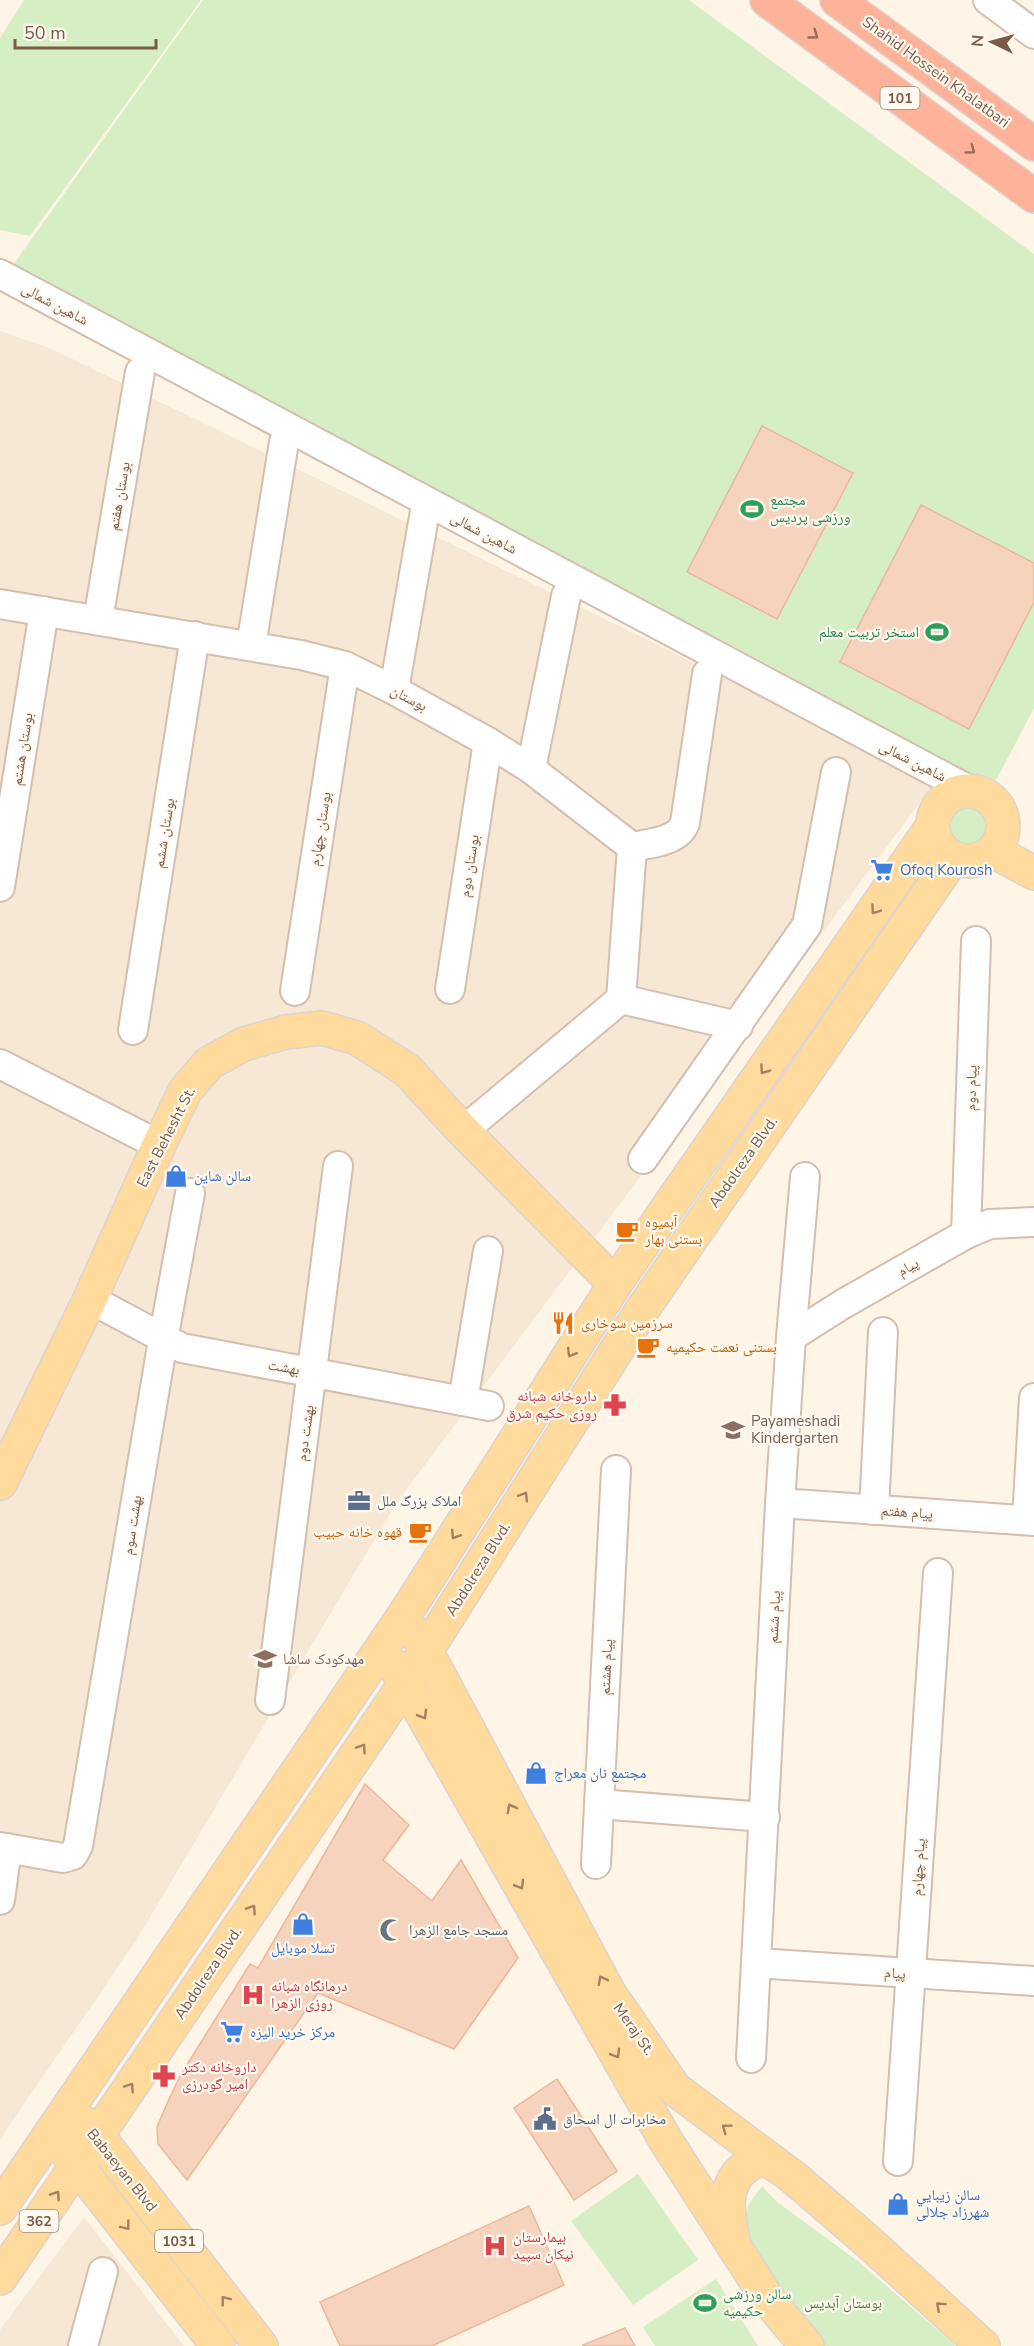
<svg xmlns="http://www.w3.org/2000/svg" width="1034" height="2346" viewBox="0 0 1034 2346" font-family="'Nunito Sans','Noto Naskh Arabic',sans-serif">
<rect width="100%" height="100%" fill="#fef5e7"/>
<g fill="#f7e7d5">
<polygon points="0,331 50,348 936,781 395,1505 136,1941 0,2139"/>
<polygon points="84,2217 184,2346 0,2346 0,2330"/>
</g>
<g fill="#d5eec3">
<polygon points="24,0 201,0 30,236 0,230 0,38"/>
<polygon points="203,0 689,0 1034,254 1034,708 991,790 765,663 176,354 13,265"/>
<circle cx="968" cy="825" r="24"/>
<polygon points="638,2174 698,2260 633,2305 571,2221"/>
<path d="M 762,2186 L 777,2202 L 859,2262 L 956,2346 L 825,2346 C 802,2319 742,2254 745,2218 C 746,2205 755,2195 762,2186 Z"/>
<polygon points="716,2279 758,2346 655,2346 643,2327"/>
</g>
<g fill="#f6d3bc" stroke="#ebb89b" stroke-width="1.5">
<polygon points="762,426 853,473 777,619 687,572"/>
<polygon points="921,505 1034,563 1034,602 969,729 840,662"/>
<polygon points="365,1784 409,1825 383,1860 432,1901 461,1860 518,1958 454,2049 318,1993 187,2180 158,2144 157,2127 169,2099 181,2074 250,1964 258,1968"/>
<polygon points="557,2079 617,2171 574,2200 514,2108"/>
<polygon points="529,2206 564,2285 432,2346 340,2346 320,2302"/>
<polygon points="625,2328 635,2346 583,2346 583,2345"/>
</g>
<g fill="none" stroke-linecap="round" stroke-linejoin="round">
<g stroke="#d4beae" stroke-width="32">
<g id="minor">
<polyline points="988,0 1034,34"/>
<polyline points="0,274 969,790"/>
<polyline points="0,604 301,655 345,666 394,690 488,742 531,769 632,847 621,999 463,1131"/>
<polyline points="98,620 140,372"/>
<polyline points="251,646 284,442"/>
<polyline points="394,690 425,511"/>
<polyline points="531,769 566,596"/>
<path d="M 632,847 C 650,843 678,842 685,823 L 707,674"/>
<polyline points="0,887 44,611"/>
<polyline points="450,989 488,742"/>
<polyline points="295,991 345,666"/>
<polyline points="621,999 738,1026"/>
<polyline points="133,1030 195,636"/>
<polyline points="0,1064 159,1145"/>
<polyline points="643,1159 807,925 836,772"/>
<polyline points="966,1234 976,941"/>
<polyline points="90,1299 182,1348 489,1406"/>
<polyline points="791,1337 843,1304 966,1234 990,1224 1034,1222"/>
<polyline points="463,1401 488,1251"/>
<polyline points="780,1503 1034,1521"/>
<polyline points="874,1510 883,1332"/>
<polyline points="1027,1520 1034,1398"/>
<polyline points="270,1700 338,1166"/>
<polyline points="599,1804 765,1817"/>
<polyline points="0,1847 63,1858 73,1855 78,1846 163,1340 190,1193"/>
<polyline points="596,1864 616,1470"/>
<polyline points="0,1900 7,1848"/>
<polyline points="756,1963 1034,1981"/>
<polyline points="751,2058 780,1503 791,1337 805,1177"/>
<polyline points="898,2161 938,1573"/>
<polyline points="83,2346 103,2272"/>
</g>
</g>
<g stroke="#ddd4cf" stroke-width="36">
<g id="major">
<circle cx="968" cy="826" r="35"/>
<polyline points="993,851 1034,873"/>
<polyline points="0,1483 90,1299 159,1145 185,1091 209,1063 244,1044 286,1032 322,1028 357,1038 407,1070 463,1131 615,1284"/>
<polyline points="417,1634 609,1993 675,2089 793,2177 865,2239 983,2346"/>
<polyline points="395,1666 666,2141 770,2302 807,2346"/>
<polyline points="83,2122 97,2135 261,2346"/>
<polyline points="64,2149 218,2346"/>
<polyline points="0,2208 405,1614 615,1284 932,827"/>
<path d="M 733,2241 C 728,2216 721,2183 747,2166 C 752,2162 759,2160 765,2158 L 782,2169"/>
<polyline points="0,2278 405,1684 642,1310 953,858"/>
</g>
</g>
<g stroke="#ddd4cf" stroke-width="36">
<g id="highway">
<polyline points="767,0 1034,196"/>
<polyline points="837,0 1034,144"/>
</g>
</g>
<use href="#minor" stroke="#fff" stroke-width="28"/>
<use href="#major" stroke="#ffda9d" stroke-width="33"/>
<use href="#highway" stroke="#feb299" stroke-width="33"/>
</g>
<defs><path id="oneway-chevron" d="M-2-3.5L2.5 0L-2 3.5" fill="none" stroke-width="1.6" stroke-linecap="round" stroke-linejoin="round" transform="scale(1.5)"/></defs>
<g stroke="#956c58">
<use href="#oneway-chevron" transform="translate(814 35) rotate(36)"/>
<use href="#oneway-chevron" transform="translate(971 150) rotate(36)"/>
</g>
<g stroke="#a38062">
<use href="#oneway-chevron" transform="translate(875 910) rotate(125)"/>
<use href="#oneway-chevron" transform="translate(764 1070) rotate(125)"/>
<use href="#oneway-chevron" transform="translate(571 1353) rotate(122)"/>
<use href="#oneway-chevron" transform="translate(524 1496) rotate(-58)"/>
<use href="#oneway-chevron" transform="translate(455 1535) rotate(122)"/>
<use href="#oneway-chevron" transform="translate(423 1715) rotate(60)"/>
<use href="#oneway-chevron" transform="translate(362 1748) rotate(-56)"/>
<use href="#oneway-chevron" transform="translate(511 1808) rotate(-118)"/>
<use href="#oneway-chevron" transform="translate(520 1885) rotate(60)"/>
<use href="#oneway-chevron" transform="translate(252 1909) rotate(-56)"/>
<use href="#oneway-chevron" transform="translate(602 1980) rotate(-118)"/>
<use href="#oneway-chevron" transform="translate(616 2054) rotate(60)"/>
<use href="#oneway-chevron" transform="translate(130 2087) rotate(-56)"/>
<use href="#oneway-chevron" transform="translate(726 2128) rotate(-143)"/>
<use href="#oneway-chevron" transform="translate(56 2195) rotate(-56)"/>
<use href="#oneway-chevron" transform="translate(126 2226) rotate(52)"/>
<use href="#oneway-chevron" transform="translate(225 2300) rotate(-128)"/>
<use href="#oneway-chevron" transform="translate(940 2306) rotate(-138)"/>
</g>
<defs>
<g id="stadium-bare" transform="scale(1.8)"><path d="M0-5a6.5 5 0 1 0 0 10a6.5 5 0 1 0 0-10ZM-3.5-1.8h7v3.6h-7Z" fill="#2e9e5b" stroke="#fff9ef" stroke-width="2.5" paint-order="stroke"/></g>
<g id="supermarket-bare" transform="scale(1.8)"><path d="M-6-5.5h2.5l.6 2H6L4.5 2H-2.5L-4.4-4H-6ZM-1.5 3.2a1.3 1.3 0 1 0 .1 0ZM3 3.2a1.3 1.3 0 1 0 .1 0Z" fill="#3f7fe0" stroke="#fff9ef" stroke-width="2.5" paint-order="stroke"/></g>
<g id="shop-bare" transform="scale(1.8)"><path d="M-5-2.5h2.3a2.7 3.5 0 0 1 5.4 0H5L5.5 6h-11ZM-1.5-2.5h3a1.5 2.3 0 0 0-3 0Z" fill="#3f7fe0" stroke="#fff9ef" stroke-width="2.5" paint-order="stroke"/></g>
<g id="cafe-bare" transform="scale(1.8)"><path d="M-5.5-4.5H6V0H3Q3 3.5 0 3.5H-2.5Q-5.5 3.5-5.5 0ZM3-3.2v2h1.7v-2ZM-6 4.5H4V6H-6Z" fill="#e8710a" stroke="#fff9ef" stroke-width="2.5" paint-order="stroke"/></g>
<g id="restaurant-bare" transform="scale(1.8)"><path d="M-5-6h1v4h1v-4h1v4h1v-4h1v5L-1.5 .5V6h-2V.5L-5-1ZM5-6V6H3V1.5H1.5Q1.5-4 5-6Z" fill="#e8710a" stroke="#fff9ef" stroke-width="2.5" paint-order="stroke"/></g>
<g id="pharmacy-bare" transform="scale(1.8)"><path d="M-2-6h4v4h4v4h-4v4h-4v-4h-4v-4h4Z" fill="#e0444e" stroke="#fff9ef" stroke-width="2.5" paint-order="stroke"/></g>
<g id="school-bare" transform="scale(1.8)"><path d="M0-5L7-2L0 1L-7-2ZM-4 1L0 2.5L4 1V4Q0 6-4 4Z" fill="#8d6e63" stroke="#fff9ef" stroke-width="2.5" paint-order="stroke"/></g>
<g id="office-bare" transform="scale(1.8)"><path d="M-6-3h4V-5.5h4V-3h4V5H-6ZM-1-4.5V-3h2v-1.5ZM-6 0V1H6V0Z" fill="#5c6f8a" stroke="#fff9ef" stroke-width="2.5" paint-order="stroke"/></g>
<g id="mosque-bare" transform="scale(1.8)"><path d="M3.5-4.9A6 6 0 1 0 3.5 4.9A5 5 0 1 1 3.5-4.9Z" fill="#6b7280" stroke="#fff9ef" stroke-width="2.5" paint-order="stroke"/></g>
<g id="hospital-bare" transform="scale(1.8)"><path d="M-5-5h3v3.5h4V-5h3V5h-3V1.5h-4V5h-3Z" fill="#e0444e" stroke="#fff9ef" stroke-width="2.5" paint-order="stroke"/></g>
<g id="civic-bare" transform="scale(1.8)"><path d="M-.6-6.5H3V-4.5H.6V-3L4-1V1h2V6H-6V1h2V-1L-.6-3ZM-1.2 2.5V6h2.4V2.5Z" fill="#5c6f8a" stroke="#fff9ef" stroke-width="2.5" paint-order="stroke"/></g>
</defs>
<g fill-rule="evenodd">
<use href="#stadium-bare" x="752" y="509"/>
<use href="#stadium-bare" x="937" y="632"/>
<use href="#supermarket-bare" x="882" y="870"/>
<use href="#shop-bare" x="176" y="1176"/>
<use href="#cafe-bare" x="627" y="1231"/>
<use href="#restaurant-bare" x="563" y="1323"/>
<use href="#cafe-bare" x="648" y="1347"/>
<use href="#pharmacy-bare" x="615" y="1405"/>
<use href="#school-bare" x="733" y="1430"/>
<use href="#office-bare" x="359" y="1501"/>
<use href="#cafe-bare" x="420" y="1532"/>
<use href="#school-bare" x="265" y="1659"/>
<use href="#shop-bare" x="536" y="1773"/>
<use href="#shop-bare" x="303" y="1924"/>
<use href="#mosque-bare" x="391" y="1930"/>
<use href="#hospital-bare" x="253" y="1995"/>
<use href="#supermarket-bare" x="232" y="2032"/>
<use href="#pharmacy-bare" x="164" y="2076"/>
<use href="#civic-bare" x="545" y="2119"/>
<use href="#shop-bare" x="898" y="2204"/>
<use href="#hospital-bare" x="495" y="2246"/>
<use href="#stadium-bare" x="705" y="2303"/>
</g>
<g text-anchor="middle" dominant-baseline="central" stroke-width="4.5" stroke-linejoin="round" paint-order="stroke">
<g fill="#fff9ef" stroke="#a38a7a" stroke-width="1.5">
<rect x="880.5" y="87" width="39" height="22" rx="4.5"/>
<rect x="19.5" y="2210" width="39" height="22" rx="4.5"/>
<rect x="155" y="2230" width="48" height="22" rx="4.5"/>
</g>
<g font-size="14" font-weight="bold" fill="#7b5a48">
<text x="900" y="98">101</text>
<text x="39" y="2221">362</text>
<text x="179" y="2241">1031</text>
</g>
<g font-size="15" fill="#7b5a48" stroke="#fff9ef">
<text transform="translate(936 72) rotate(36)">Shahid Hossein Khalatbari</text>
<text transform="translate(55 304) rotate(28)">شاهین شمالی</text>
<text transform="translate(119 496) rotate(-80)">بوستان هفتم</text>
<text transform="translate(484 533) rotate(28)">شاهین شمالی</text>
<text transform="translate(409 698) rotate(28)">بوستان</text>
<text transform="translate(22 749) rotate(-81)">بوستان هشتم</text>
<text transform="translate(913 761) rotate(27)">شاهین شمالی</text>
<text transform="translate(320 829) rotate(-81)">بوستان چهارم</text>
<text transform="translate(164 833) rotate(-81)">بوستان ششم</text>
<text transform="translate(469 866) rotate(-81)">بوستان دوم</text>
<text transform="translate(971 1088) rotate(-88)">پیام دوم</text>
<text transform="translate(166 1137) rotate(-63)">East Behesht St.</text>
<text transform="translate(743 1162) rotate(-55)">Abdolreza Blvd.</text>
<text transform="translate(908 1267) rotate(-30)">پیام</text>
<text transform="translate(284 1367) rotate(10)">بهشت</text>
<text transform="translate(305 1433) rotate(-82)">بهشت دوم</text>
<text transform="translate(907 1512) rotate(4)">پیام هفتم</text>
<text transform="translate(132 1525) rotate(-81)">بهشت سوم</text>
<text transform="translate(478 1569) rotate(-58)">Abdolreza Blvd.</text>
<text transform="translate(774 1617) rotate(-87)">پیام ششم</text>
<text transform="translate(606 1667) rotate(-87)">پیام هشتم</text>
<text transform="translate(918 1867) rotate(-86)">پیام چهارم</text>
<text transform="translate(208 1973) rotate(-56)">Abdolreza Blvd.</text>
<text transform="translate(895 1973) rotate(4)">پیام</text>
<text transform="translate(634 2029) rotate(55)">Meraj St.</text>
<text transform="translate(122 2170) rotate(51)">Babaeyan Blvd</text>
</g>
<g font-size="15" fill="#27864d" stroke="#fff9ef" text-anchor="start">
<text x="770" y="500">مجتمع<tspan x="770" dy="17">ورزشی پردیس</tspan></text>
<text x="919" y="632" text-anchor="end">استخر تربیت معلم</text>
<text x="723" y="2294">سالن ورزشی<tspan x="723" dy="17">حکیمیه</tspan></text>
</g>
<g font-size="15" fill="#366cbe" stroke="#fff9ef" text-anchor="start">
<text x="900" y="870">Ofoq Kourosh</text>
<text x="194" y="1176">سالن شاین</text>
<text x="554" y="1773">مجتمع نان معراج</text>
<text x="303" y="1948" text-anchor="middle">تسلا موبایل</text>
<text x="250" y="2032">مرکز خرید الیزه</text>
<text x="916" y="2195">سالن زيبايي<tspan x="916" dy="17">شهرزاد جلالى</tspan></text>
</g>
<g font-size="15" fill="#c56008" stroke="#fff9ef" text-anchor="start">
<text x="645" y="1222">آبمیوه<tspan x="645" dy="17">بستنی بهار</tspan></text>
<text x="581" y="1323">سرزمین سوخاری</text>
<text x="666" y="1347">بستنی نعمت حکیمیه</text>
<text x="402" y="1532" text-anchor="end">قهوه خانه حبیب</text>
</g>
<g font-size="15" fill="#be3a42" stroke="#fff9ef" text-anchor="start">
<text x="597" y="1396" text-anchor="end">داروخانه شبانه<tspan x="597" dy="17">روزی حکیم شرق</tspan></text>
<text x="271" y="1986">درمانگاه شبانه<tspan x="271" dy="17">روزی الزهرا</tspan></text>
<text x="182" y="2067">داروخانه دکتر<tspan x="182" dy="17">امیر گودرزی</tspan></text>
<text x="513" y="2237">بیمارستان<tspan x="513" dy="17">نیکان سپید</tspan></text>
</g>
<g font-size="15" fill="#785e54" stroke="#fff9ef" text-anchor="start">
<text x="751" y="1421">Payameshadi<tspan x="751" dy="17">Kindergarten</tspan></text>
<text x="283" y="1659">مهدکودک ساشا</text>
</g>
<g font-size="15" fill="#4e5e75" stroke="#fff9ef" text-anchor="start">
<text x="377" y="1501">املاک بزرگ ملل</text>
<text x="563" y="2119">مخابرات ال اسحاق</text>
</g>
<g font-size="15" fill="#5b616d" stroke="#fff9ef" text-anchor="start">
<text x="409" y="1930">مسجد جامع الزهرا</text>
</g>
<g font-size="15" fill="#507c3c" stroke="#fff9ef">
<text x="843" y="2303">بوستان آبدیس</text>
</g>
</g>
<g transform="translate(992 42) rotate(275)" stroke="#fff9ef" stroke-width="4.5" paint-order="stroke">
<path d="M0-4.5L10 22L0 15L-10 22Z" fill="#7b5a48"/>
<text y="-9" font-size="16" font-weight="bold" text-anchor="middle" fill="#7b5a48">N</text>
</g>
<path d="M15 39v9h141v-9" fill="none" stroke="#7b5a48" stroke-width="3"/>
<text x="24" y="39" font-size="18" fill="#7b5a48" stroke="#fff9ef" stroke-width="4.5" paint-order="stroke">50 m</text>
</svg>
